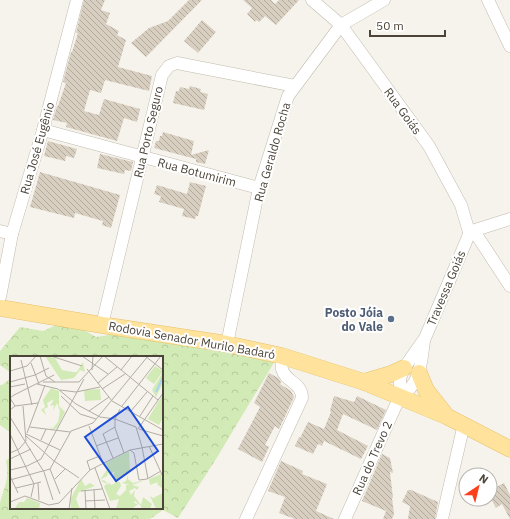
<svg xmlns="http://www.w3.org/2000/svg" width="510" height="519" viewBox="0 0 510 519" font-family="'IBM Plex Sans',sans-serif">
<defs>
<pattern id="forest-crowns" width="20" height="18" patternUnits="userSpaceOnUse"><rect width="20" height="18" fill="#d2eab5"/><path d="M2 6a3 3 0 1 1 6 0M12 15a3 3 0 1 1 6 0" fill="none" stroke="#b6ca9c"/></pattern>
<pattern id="building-back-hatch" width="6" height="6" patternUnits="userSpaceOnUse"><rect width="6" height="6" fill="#d8cfc1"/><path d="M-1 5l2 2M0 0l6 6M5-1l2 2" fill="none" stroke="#b1aa9e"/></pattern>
</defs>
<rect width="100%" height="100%" fill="#f6f3ec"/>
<g fill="url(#forest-crowns)">
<path d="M 59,324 L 79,327 L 96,337 L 122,333 L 275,361 L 216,459 L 178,518 L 163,510 L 150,519 L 0,519 C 0,514 0,508 0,503 C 4,486 10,480 6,461 L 11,456 L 11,508 L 162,508 L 162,357 L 11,357 L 11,373 L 0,365 L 0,351 L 20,327 L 43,331 Z"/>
<polygon points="11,378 11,433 0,425 0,385 2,385"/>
</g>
<g fill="url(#building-back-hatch)">
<polygon points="84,0 105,0 101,10 110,13 106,24 119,31 117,35 126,40 118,67 152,76 149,91 105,80 101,93 90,90 84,111 99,115 104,99 140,109 137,122 124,118 117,141 66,127 67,123 53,120 57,106 58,106 66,83 63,82 71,52 72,52 78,33 76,33"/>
<polygon points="189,0 202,0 146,57 131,43 149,28 168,21"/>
<polygon points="243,0 271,0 275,4 279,0 299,0 276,25 265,16 259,22 256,20 255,22 247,14 252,8"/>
<polygon points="202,20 216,32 198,53 184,41"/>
<polygon points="190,86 201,89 200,92 208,94 204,110 173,103 176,91 179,91 180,87 189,89"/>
<polygon points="163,132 194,141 191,155 209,150 205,164 196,162 196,159 154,148 156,141 159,141 160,136 162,136"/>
<polygon points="48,141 77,149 74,158 66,156 65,161 44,156"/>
<polygon points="100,154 133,162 131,171 125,170 124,174 97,168"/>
<polygon points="40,172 120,195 111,228 102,225 103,221 75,213 74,218 30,207"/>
<polygon points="190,182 206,186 198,216 196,216 195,219 182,216 184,209 159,202 161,196 154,194 157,185 187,194"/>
<polygon points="269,373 278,378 281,382 280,384 291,391 294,397 279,429 275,426 265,445 269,447 262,462 238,449 260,407 254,403"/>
<polygon points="334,396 354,402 357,396 386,410 377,430 343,414 337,430 368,446 361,459 324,441 322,446 318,444 313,454 295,446 299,437 300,438 308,422 324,429 331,412 330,411"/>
<polygon points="382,454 390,458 393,473 390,472 393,498 392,498 394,514 392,519 383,519 386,511 362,501"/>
<polygon points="281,461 303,471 302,474 327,484 316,511 334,519 295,519 279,513 285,497 268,491"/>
<polygon points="504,483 510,495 510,519 502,504 496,508 490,497 490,490"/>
<polygon points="408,490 411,490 438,502 435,519 408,519 410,506 402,502"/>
</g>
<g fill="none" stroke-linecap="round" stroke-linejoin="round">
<g stroke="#c2bbae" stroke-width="13">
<g id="minor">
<polyline points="312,0 341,25 429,146 461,205 469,232 468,237 425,338 404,368 400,378 400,396 345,519"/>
<polyline points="488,0 510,46"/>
<polyline points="43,130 259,188"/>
<polyline points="0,231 12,234"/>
<polyline points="474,231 510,286"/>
<polyline points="469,232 510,219"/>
<polyline points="0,297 12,234 43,130 77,0"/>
<polyline points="102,325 162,75 169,66 177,63 295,86"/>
<polyline points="227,344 259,188 288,96 341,25 384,0"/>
<path d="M 400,396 C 421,385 421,362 424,341"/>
<path d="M 246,519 L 302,398 C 302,382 285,382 282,369 C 281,365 282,360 282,356"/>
<polyline points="442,519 464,424"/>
</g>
</g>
<g stroke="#e6c16a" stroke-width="17">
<g id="major">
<polyline points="0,308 102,325 227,344 282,356 364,382 446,416 510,449"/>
<polyline points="419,373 426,390 445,414"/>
<polyline points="364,382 391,374 404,368"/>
</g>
</g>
<use href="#minor" stroke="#fff" stroke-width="12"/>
<use href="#major" stroke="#ffe39c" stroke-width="16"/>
</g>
<circle fill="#5c6f8a" stroke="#fff" stroke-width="1.5" cx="391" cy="319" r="4"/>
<g text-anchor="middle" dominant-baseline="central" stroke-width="4" stroke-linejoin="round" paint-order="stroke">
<g font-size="12" fill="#4b4439" stroke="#fff">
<text transform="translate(403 111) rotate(54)">Rua Goiás</text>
<text transform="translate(148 132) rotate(-77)">Rua Porto Seguro</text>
<text transform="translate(37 148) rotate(-74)">Rua José Eugênio</text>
<text transform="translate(272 152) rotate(-74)">Rua Geraldo Rocha</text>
<text transform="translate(197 172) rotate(15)">Rua Botumirim</text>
<text transform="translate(446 288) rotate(-67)">Travessa Goiás</text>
<text transform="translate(192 340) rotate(10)">Rodovia Senador Murilo Badaró</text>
<text transform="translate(372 458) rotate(-66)">Rua do Trevo 2</text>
</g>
<g font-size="12" font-weight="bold" fill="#4e5e75" stroke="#fff" text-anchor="end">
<text x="383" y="312">Posto Jóia<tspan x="383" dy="14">do Vale</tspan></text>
</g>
</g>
<g transform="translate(10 356)">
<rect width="153" height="153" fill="#f6f3ec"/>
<path d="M 35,0 L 45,2 L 52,14 L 63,16 L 67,16 L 73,6 L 75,16 L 70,14 L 64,22 L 51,24 ZM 153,16 L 153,27 L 146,41 L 142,34 ZM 41,32 L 49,35 L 49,50 L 55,56 L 47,72 L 44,73 L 36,71 L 43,72 L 48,66 L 50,55 L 47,47 L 43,55 L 44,49 L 40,50 L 44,43 L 37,47 L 38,51 L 34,53 L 36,59 L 31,54 L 35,51 L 33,44 ZM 153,38 L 153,62 L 149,69 L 138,63 ZM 119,95 L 120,114 L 107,126 L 110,126 L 111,130 L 106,138 L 110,140 L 116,134 L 116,129 L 120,129 L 112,127 L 116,125 L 118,119 L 118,123 L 123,127 L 136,124 L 122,129 L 129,131 L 127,134 L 125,132 L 119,135 L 121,139 L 125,134 L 124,140 L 131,149 L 133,141 L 142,148 L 140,153 L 131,153 L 131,150 L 125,145 L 124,147 L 128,148 L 123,152 L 106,153 L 109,143 L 100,145 L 94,130 L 97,128 L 91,125 L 94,124 L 99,129 L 99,126 L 101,129 L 106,127 L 103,120 L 105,115 L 99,119 L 98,116 L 97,120 L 90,124 L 98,112 L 96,107 ZM 151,118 L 153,133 L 147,128 L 148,126 L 140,129 L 139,123 ZM 71,123 L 75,130 L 80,127 L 85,130 L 69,136 L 66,143 L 70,153 L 61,153 L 60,144 ZM 153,137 L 153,153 L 146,153 L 140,140 L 143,142 ZM 17,142 L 30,147 L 29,153 L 0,153 L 5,152 L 9,146 L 14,146 Z" fill="#d2eab5"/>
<path d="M 145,10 L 153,15 L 144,28 L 136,22 ZM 90,33 L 91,44 L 75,45 L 74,34 Z" fill="#d2eab5"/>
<path fill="none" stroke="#a9d4f2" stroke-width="2" d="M 146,36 L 153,21"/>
<path fill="none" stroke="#b2ada4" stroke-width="1" d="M 30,0 L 36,20 L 45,26M 41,0 L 72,10M 72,0 L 98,18M 94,0 L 148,44M 135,0 L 153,14M 11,4 L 22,49M 21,7 L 29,28M 77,13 L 102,45 L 153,74M 82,14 L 83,0M 111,14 L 122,0M 0,15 L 17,10 L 26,0M 0,26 L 25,19 L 39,12M 33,26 L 69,26 L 93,0M 88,27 L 107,11M 27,28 L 48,33 L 66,48 L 90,61 L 105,63 L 126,71 L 132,91M 0,31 L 15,28M 92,33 L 115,18M 50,34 L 66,36 L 90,31M 51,40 L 70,58 L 86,63M 5,50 L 0,42 L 4,39 L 44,19M 112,50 L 151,0M 110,53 L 105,63 L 105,72 L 114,97M 0,54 L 5,50 L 28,47M 79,55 L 99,41M 121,55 L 137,36M 130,60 L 143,40M 0,61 L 34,116 L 43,144M 79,70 L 93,107M 20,71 L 60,76M 128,73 L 153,37M 129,73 L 153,80M 17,77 L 35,29M 0,78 L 24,128 L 21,141M 16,78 L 50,94M 16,80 L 44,105 L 69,122M 31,84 L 36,73M 86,90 L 108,82M 139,90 L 153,121M 132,91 L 138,123M 120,94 L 124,97 L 129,124 L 137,123 L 151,115M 0,97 L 9,93 L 16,85 L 13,50M 103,102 L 93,78 L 105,71M 0,103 L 21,93M 85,112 L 100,153M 40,113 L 61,75 L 83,67 L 138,0M 40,113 L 50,138M 0,114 L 17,110 L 31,103 L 74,23M 80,114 L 77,105 L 90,100M 0,120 L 8,137M 45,123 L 55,113M 0,124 L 40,113M 28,127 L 29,144M 6,132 L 31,126M 84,134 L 85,153M 71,135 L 92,133M 75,135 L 76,153M 75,145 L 95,144M 0,146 L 15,140 L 39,149 L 49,147 L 80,114 L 120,94 L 153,88M 59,153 L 62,132"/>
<path fill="#1d4ed8" fill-opacity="0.15" stroke="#1d4ed8" stroke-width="2" d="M 118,51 L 148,95 L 106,125 L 75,81 Z"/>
<rect width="153" height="153" fill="none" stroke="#4b4439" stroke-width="2"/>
</g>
<g transform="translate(478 487) rotate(35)"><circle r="19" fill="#ffffff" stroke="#b7b4b0"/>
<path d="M0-3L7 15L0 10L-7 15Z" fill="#fc3f1d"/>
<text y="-6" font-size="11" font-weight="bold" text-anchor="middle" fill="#4b4439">N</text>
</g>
<path d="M370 30v6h75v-6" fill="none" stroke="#4b4439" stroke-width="2"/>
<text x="376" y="30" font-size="12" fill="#4b4439" stroke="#ffffff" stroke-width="3" paint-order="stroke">50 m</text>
</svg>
